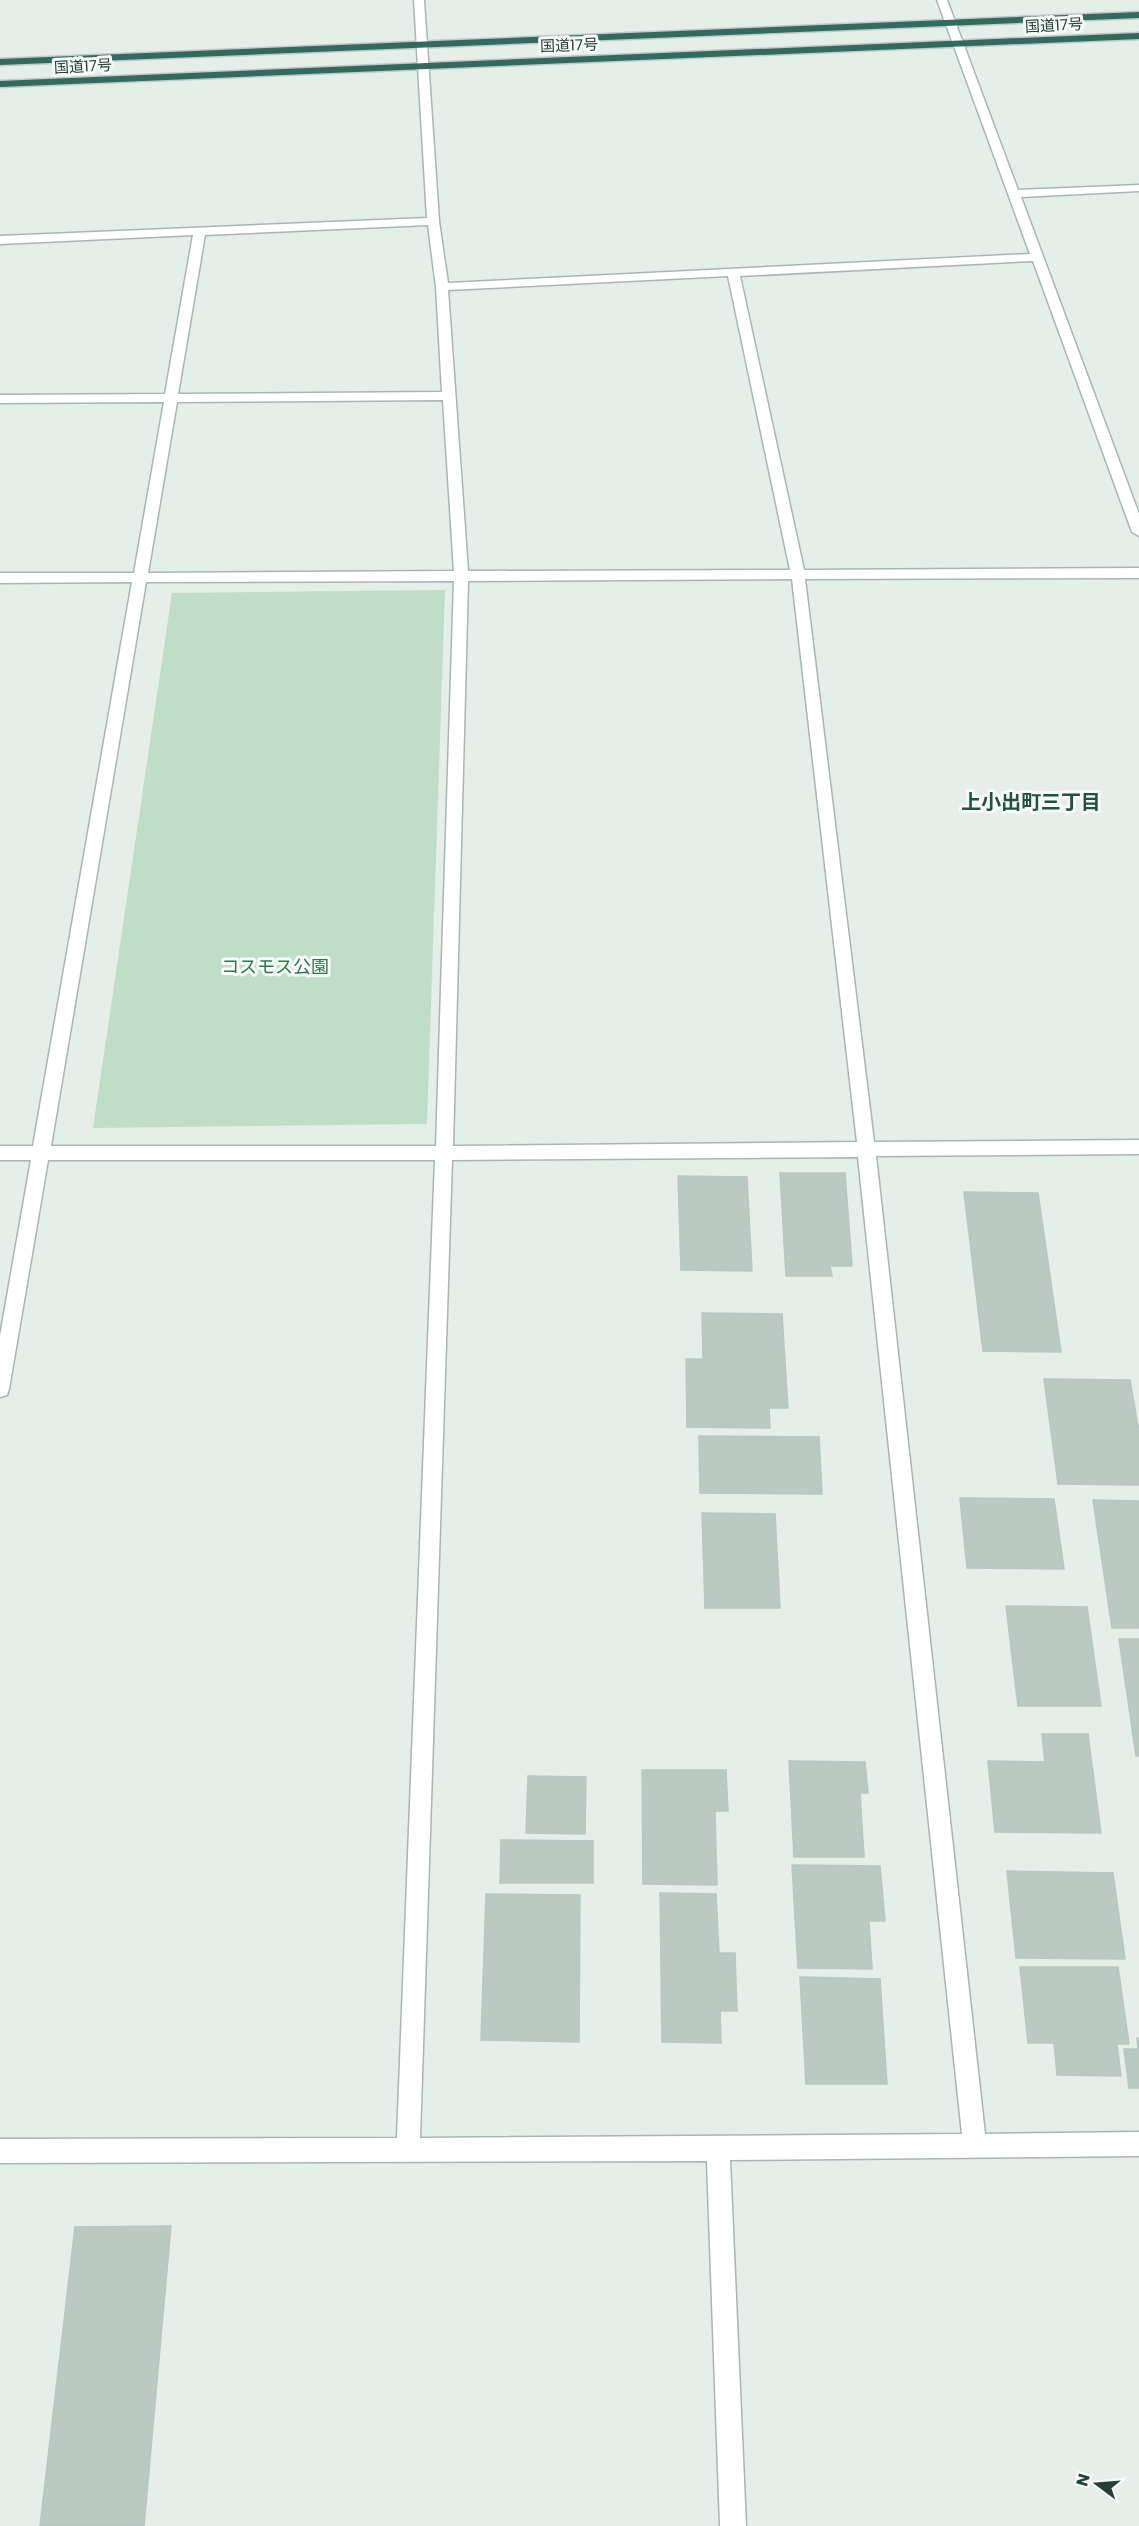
<svg xmlns="http://www.w3.org/2000/svg" width="1139" height="2526" viewBox="0 0 1139 2526" font-family="Poppins,'Noto Sans JP',sans-serif">
<rect width="100%" height="100%" fill="#e6eeea"/>
<polygon fill="#c0dec7" points="445,590 427,1124 93,1128 172,593"/>
<g fill="#bbc9c3" stroke="#b8c7c1" stroke-width="1.5">
<polygon points="780,1173 845,1173 852,1266 830,1266 832,1276 786,1276"/>
<polygon points="678,1176 747,1177 752,1271 681,1270"/>
<polygon points="964,1192 1038,1193 1061,1352 983,1351"/>
<polygon points="702,1313 782,1314 788,1408 769,1408 770,1428 687,1427 686,1359 703,1359"/>
<polygon points="1044,1379 1130,1380 1139,1432 1139,1485 1058,1484"/>
<polygon points="699,1436 819,1437 822,1494 700,1493"/>
<polygon points="960,1498 1054,1499 1064,1569 967,1568"/>
<polygon points="1093,1500 1139,1501 1139,1628 1112,1628"/>
<polygon points="702,1513 775,1514 780,1608 705,1608"/>
<polygon points="1006,1606 1087,1607 1101,1706 1018,1706"/>
<polygon points="1119,1639 1139,1639 1139,1756 1136,1756"/>
<polygon points="1042,1734 1088,1734 1101,1833 995,1832 988,1761 1045,1762"/>
<polygon points="789,1761 865,1762 868,1793 860,1793 864,1857 794,1857"/>
<polygon points="642,1770 726,1770 728,1811 715,1811 717,1885 643,1884"/>
<polygon points="528,1776 586,1777 585,1834 526,1833"/>
<polygon points="501,1840 593,1841 593,1883 500,1883"/>
<polygon points="792,1865 880,1866 885,1921 869,1921 872,1969 798,1968"/>
<polygon points="1007,1871 1113,1873 1125,1959 1016,1958"/>
<polygon points="660,1893 716,1894 719,1953 735,1953 737,2011 720,2011 721,2043 662,2042"/>
<polygon points="486,1894 580,1895 579,2042 481,2040"/>
<polygon points="1020,1967 1118,1967 1129,2044 1117,2044 1121,2076 1057,2075 1054,2043 1028,2043"/>
<polygon points="800,1977 880,1979 887,2084 806,2084"/>
<polygon points="1137,2038 1139,2038 1139,2088 1129,2088 1124,2049 1138,2049"/>
<polygon points="171,2226 144,2526 40,2526 75,2227"/>
</g>
<g fill="none" stroke-linecap="round" stroke-linejoin="round">
<g stroke="#a8b6b1" stroke-width="3">
<path id="minor" d="M 414,0 L 424,0 L 439,221 L 448,283 L 1030,254 L 937,0 L 947,0 L 1018,190 L 1139,185 L 1139,191 L 1021,197 L 1139,514 L 1139,536 L 1132,532 L 1033,261 L 740,276 L 804,570 L 1139,568 L 1139,578 L 805,579 L 874,1142 L 1139,1140 L 1139,1154 L 876,1156 L 985,2134 L 1139,2132 L 1139,2156 L 730,2160 L 746,2526 L 720,2526 L 707,2161 L 0,2163 L 0,2139 L 397,2138 L 435,1160 L 48,1160 L 9,1389 L 7,1395 L 0,1397 L 0,1336 L 31,1160 L 0,1160 L 0,1146 L 33,1146 L 132,582 L 0,583 L 0,573 L 134,573 L 164,402 L 0,403 L 0,395 L 165,394 L 193,235 L 0,244 L 0,236 L 427,218 ZM 428,225 L 436,287 L 442,392 L 178,394 L 205,235 ZM 728,276 L 790,570 L 468,571 L 448,290 ZM 443,400 L 454,571 L 148,573 L 177,402 ZM 792,579 L 857,1142 L 453,1146 L 468,581 ZM 454,581 L 436,1146 L 51,1146 L 146,582 ZM 858,1157 L 962,2134 L 420,2138 L 452,1160 Z"/>
</g>
<g stroke="#c2c9c7" stroke-width="3">
<g id="highway">
<polygon points="1139,12 1139,18 0,65 0,59"/>
<polygon points="1139,33 1139,39 0,87 0,81"/>
</g>
</g>
<use href="#minor" fill="#fff" fill-rule="evenodd"/>
<use href="#highway" fill="#326a5d" fill-rule="evenodd"/>
</g>
<g text-anchor="middle" dominant-baseline="central" stroke-width="6" stroke-linejoin="round" paint-order="stroke">
<g font-size="15" fill="#253f37" stroke="#f6faf8">
<text transform="translate(1054 25) rotate(-3)">国道17号</text>
<text transform="translate(569 45) rotate(-2)">国道17号</text>
<text transform="translate(83 66) rotate(-3)">国道17号</text>
</g>
<g font-size="18" fill="#317549" stroke="#f6faf8">
<text x="275" y="966">コスモス公園</text>
</g>
<g font-size="20" font-weight="bold" fill="#225144" stroke="#f6faf8">
<text x="1031" y="802">上小出町三丁目</text>
</g>
</g>
<g transform="translate(1097 2484) rotate(286)" stroke="#f6faf8" stroke-width="4.5" paint-order="stroke">
<path d="M0-4.5L10 22L0 15L-10 22Z" fill="#253f37"/>
<text y="-9" font-size="16" font-weight="bold" text-anchor="middle" fill="#253f37">N</text>
</g>
</svg>
